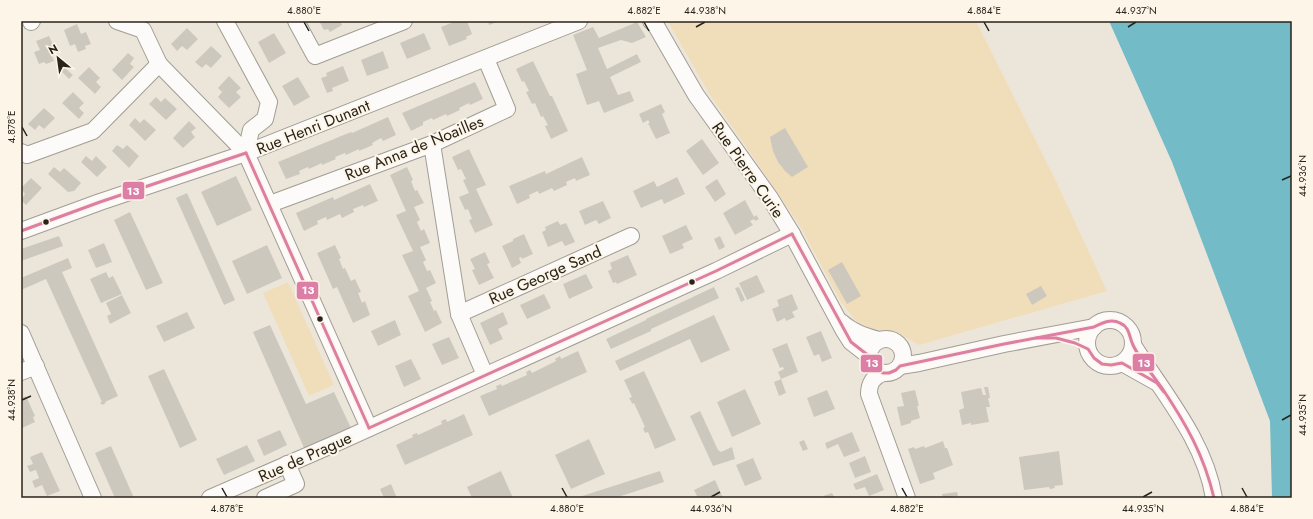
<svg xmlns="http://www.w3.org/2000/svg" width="1313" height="519" viewBox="0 0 1313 519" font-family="Jost,sans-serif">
<rect width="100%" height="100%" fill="#ece6da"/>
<g fill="#f0debb">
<polygon points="668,21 976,21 1056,181 1107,291 919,345 898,333 870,328 855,320 841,302 800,226 762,170 710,95 671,27"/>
<polygon points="288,282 334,385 309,396 263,293"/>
</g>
<polygon fill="#72bbc7" points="1109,21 1292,21 1292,498 1272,498 1270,421 1172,162"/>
<g fill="#cdc8be">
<polygon points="319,21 340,21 342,25 330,32 328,29 324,30"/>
<polygon points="456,21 467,21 472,34 466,37 467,39 449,46 441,27"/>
<polygon points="488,21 500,21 489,25"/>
<polygon points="637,22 646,37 632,43 621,40 598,48 607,69 637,54 641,62 610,77 618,95 630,91 634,101 604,113 599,101 587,105 576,74 587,70 573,35 593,27 599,38"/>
<polygon points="77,24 81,34 86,32 91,44 85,46 86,49 78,52 75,44 70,46 64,30"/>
<polygon points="187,28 198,39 187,50 182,46 177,51 171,44"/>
<polygon points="274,33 286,53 269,63 258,42"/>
<polygon points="424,33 431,49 407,59 400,43"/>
<polygon points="49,36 56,52 51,54 54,61 46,64 44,62 39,64 34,52 40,50 36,41"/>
<polygon points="211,46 222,56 211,68 206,64 202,68 195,62"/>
<polygon points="383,51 389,68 367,76 361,60"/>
<polygon points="128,53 134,58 130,64 134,67 122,80 112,70"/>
<polygon points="533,61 550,96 552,96 568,131 551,139 545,126 548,125 543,116 541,117 535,103 532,104 526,92 529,91 524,81 522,82 516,69"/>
<polygon points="343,66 349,81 332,88 333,91 327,93 321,78 327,76 326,73"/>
<polygon points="89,67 100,78 96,82 101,87 95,94 78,78"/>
<polygon points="65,68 73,75 69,79 60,70"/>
<polygon points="229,76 241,88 236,92 241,97 229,108 218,97 222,92 218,88"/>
<polygon points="298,77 310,97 294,106 282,86"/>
<polygon points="475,82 483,99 470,105 469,103 459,108 460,110 447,116 446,114 433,120 432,118 423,122 423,125 411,131 402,113"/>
<polygon points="73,92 84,103 79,108 84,113 79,119 62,103"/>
<polygon points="156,97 161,102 165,98 177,109 166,120 149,104"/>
<polygon points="661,104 665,112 662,114 670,133 656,139 648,123 650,123 648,120 643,123 639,114"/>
<polygon points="44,108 55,118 44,129 39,125 35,130 28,124"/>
<polygon points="388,117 396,135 383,141 381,138 372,143 373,145 359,151 359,149 346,155 345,153 335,157 336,159 322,165 322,163 309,169 308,167 299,171 300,174 286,179 278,162 351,132 352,133"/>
<polygon points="135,118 140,123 144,119 156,130 145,141 129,125"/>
<polygon points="189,121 196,128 191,132 195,137 183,148 173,138"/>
<polygon points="785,128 808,167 792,177 785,171 778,162 773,151 771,142 770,137"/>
<polygon points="702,139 719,163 703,175 686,151"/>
<polygon points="117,145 123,149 127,145 139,156 129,168 112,151"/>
<polygon points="469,149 486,185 476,189 493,225 475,233 469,220 472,219 468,209 465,210 459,197 469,193 463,180 466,179 461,169 458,170 452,157"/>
<polygon points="86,156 92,161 96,156 107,167 97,177 81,162"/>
<polygon points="582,157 590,175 576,181 575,178 566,182 567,185 554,191 552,188 539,194 538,191 529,195 530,198 517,204 509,186 545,171 546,174"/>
<polygon points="54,167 60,172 64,168 81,183 74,191 68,192 48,174"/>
<polygon points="407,167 413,180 411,181 415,191 417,190 424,203 414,207 420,220 417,222 421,231 424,229 430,243 420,247 426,260 423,262 427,271 430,270 436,283 426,288 432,301 430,302 434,311 436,310 442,323 425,332 408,296 419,291 402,255 413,251 396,215 406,211 390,175"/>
<polygon points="236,176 252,210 217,226 201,192"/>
<polygon points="677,177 685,194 664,204 662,199 641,208 633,191 654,181 657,187"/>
<polygon points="31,178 42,188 26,205 21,200 25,194 21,188"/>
<polygon points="717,179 726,194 715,202 705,187"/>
<polygon points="370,184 378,201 364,207 363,205 353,209 354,212 342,218 340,214 327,220 326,217 317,221 318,224 304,231 296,213 333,197 334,200"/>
<polygon points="187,193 235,300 224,305 176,198"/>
<polygon points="745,200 754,217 756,215 759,219 755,221 754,219 750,221 753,225 735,235 723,213"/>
<polygon points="603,201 611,218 599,224 596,220 585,225 579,211"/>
<polygon points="130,212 163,283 146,290 114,220"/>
<polygon points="558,221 560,225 566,223 575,242 565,246 562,241 548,247 542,232 546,230 545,227"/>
<polygon points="686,225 693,239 682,244 684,248 670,254 662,236"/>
<polygon points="524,234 533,254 522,259 521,257 519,258 521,263 512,268 502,246 513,241 513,239"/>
<polygon points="59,236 63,246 21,261 21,249"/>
<polygon points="720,236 725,247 719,250 714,239"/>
<polygon points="104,243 112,262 96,268 88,250"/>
<polygon points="267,245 282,278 247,294 232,261"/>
<polygon points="335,245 341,258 339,259 343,269 345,268 351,281 355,279 361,292 358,293 362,303 365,301 370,315 353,323 337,287 333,289 317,253"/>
<polygon points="485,252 490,263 487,264 494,278 479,285 472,270 475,269 470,259"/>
<polygon points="628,255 637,275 617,284 616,282 613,283 608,271 612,269 610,263"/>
<polygon points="68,258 72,268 62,272 118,396 105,402 106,403 102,405 100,402 102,402 46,279 21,290 21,278"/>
<polygon points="842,262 861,296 847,304 828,270"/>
<polygon points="106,272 109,278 113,276 122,294 101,303 90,279"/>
<polygon points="586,274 593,288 569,299 563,284"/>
<polygon points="757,275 765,292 747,300 739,283"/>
<polygon points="1041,286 1047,296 1032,305 1026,294"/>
<polygon points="714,287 719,298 651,329 651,331 611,349 606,339 646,320 646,319"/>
<polygon points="739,287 745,300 741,302 735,288"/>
<polygon points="544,294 551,308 527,319 520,305"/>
<polygon points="792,294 798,309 792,312 795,317 786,321 785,318 777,322 772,309 779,306 777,300"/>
<polygon points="122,295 131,313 110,324 107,316 111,314 106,303"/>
<polygon points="187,312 195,328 164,342 156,326"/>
<polygon points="503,312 508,324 498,329 503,339 490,345 480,323"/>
<polygon points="714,315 730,350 701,363 690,339 620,371 615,361"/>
<polygon points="395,320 401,335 378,346 371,331"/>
<polygon points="270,325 306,404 334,392 351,428 304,448 253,332"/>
<polygon points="821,331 832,358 822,362 819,354 814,356 806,337"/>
<polygon points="449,337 459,358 442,365 432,344"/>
<polygon points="787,343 798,372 781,379 778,372 784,369 783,367 780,368 772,349"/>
<polygon points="578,351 587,372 489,416 480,396 497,389 496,386 499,385 501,384 502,386 527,375 526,372 530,370 532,373 556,361 555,359 560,356 561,359"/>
<polygon points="411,359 421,379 404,387 395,366"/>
<polygon points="164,369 197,440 180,448 148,376"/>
<polygon points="644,371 676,440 655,449 648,432 645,433 643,428 645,427 634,403 632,404 631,401 629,398 632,397 624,380"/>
<polygon points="781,379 786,393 779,396 774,382"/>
<polygon points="984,387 988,387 990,398 988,398 990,407 986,407 989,422 971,425 971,423 962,425 959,410 964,408 961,392 981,388 983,395 986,395"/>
<polygon points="745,389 761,424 732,437 717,402"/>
<polygon points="827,390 835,409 814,417 807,398"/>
<polygon points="915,390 919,406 917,406 920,418 911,421 911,423 901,426 897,407 904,406 901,393"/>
<polygon points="26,396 35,416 33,417 35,422 22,428 21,424 21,398"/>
<polygon points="700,411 718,450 721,452 732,447 735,459 713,466 690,416"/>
<polygon points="464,414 473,435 405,465 396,445 413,437 412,435 417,433 418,435 442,424 441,421 446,419 447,422"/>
<polygon points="280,430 287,445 264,456 257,440"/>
<polygon points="852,432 860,451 844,457 838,444 827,449 825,443"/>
<polygon points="589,439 605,474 571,489 555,455"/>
<polygon points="804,440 808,449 803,451 799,442"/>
<polygon points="943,441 945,448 947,448 953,465 933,473 935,479 920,484 908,449 914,447 915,449 924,446 925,448"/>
<polygon points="247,445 255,461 224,475 216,459"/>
<polygon points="111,446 134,498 115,498 95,453"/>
<polygon points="1059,451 1063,485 1054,486 1055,488 1050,489 1049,487 1024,490 1019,457"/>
<polygon points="42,452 60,491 47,496 42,485 35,488 32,481 39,478 36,470 30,472 27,466 33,464 30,457"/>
<polygon points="865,456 871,472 855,478 849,463"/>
<polygon points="753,458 762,479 745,486 736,465"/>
<polygon points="501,471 513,498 472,498 467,487"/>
<polygon points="660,471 664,482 615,498 576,498"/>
<polygon points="877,474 884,490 869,496 865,487 856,490 853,484"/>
<polygon points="715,480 723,498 698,498 694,490"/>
<polygon points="391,484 397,498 384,498 380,489"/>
<polygon points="957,492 958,496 943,498 942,494"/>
<polygon points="832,493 835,498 823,498 823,496"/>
</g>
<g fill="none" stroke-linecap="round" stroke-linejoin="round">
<g stroke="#a29d94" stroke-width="18">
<g id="minor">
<polyline points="117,21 143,30 159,64 246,153 369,428"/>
<polyline points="225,21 269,102 265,119 251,130 246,153"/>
<polyline points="296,21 315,56 404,21"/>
<polyline points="651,21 655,24 696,95 770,198 792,234 844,331 851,342 869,356"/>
<polyline points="31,22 32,21"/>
<polyline points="432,144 459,314 485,375"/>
<polyline points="21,152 27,155 93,131 159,64"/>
<polyline points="270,204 432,144 507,109 486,59"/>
<polyline points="21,231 100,202 246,153 579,21"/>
<polyline points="459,314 631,236"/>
<circle cx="1110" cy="343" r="23"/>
<path d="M 841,322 C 852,332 865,336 879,340"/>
<polyline points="21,333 93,498"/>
<circle cx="886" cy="356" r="17"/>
<path d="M 1133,345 C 1163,393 1205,441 1214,498"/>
<polyline points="1122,363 1156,382"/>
<polyline points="900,366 919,363 1004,344 1094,327"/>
<polyline points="21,372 36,366"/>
<path d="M 883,373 C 873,377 869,383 869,394 L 907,498"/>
<polyline points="210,498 341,441 716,271 792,234"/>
<polyline points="265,498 296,484 287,464"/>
</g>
</g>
<use href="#minor" stroke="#fcfbf9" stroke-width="16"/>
<g stroke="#fdf6e8" stroke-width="6">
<g id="bus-1">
<polyline points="246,153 369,428"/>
<polyline points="21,231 100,202 246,153"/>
<path d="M 792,234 L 851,342 L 869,356 L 873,367 L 883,373 L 889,373 L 896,370 L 900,366 L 1004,344 L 1094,327 C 1102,323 1111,318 1120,323 C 1130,327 1129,337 1133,345 C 1139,358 1154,377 1162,388 C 1186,424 1204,455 1214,498"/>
<polyline points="1036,338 1056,338 1075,343 1088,349 1094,358 1102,364 1111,365 1122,363 1157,383 1164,392"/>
<polyline points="369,428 716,271 792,234"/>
</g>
</g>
<use href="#bus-1" stroke="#dc7ea6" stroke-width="3"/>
</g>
<path fill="none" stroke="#28231b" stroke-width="1.5" d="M 304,22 L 309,31M 644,22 L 649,31M 984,22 L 989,31M 696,27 L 705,22M 1128,27 L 1136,22M 22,127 L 27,136M 1282,180 L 1291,176M 22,400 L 31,396M 1282,420 L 1291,415M 222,488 L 227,497M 562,488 L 567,497M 902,488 L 907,497M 1242,488 L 1247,497M 711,497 L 720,492M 1143,497 L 1152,492"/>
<g fill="#28231b" stroke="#fdf6e8" stroke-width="1.5">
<circle cx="46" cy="222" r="3.5"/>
<circle cx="692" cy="282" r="3.5"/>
<circle cx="320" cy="319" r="3.5"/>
</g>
<g text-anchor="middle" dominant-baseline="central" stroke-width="4" stroke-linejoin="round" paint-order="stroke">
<g font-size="16" fill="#28231b" stroke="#fdf6e8">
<text transform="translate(313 127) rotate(-22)">Rue Henri Dunant</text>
<text transform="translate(414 148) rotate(-22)">Rue Anna de Noailles</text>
<text transform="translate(748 170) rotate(55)">Rue Pierre Curie</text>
<text transform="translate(545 275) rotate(-24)">Rue George Sand</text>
<text transform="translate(305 457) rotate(-24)">Rue de Prague</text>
</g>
</g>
<g stroke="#fdf6e8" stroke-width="1.5">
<rect x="122" y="181" width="23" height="19" rx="4" fill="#dc7ea6"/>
<rect x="296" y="281" width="23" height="19" rx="4" fill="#dc7ea6"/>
<rect x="1132" y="353" width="23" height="19" rx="4" fill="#dc7ea6"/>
<rect x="860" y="354" width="23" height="19" rx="4" fill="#dc7ea6"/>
</g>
<g font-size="11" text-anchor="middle" font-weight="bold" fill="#fff">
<text x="133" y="195">13</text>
<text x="308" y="294">13</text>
<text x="1144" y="367">13</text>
<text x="872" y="367">13</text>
</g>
<rect width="1313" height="519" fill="none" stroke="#fdf6e8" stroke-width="44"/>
<g transform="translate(58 58) rotate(331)" stroke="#fdf6e8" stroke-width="3" paint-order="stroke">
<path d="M0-3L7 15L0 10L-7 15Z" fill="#28231b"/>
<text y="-6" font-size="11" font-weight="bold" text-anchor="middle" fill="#28231b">N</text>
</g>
<rect x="22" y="22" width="1269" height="475" fill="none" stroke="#28231b" stroke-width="1.5"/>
<g font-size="10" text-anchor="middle" fill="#28231b">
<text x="304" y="14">4.880°E</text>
<text x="644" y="14">4.882°E</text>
<text x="705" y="14">44.938°N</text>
<text x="984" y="14">4.884°E</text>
<text x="1136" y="14">44.937°N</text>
<text transform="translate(11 127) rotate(-90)" y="4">4.878°E</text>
<text transform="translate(1302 176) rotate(-90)" y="4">44.936°N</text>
<text transform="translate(11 400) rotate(-90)" y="4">44.938°N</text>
<text transform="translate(1302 415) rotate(-90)" y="4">44.935°N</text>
<text x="227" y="512">4.878°E</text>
<text x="567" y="512">4.880°E</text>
<text x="711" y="512">44.936°N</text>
<text x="907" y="512">4.882°E</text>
<text x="1143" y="512">44.935°N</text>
<text x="1247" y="512">4.884°E</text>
</g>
</svg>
